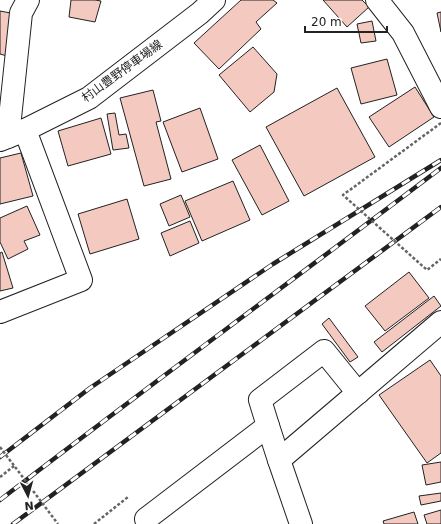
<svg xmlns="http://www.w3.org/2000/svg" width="441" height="524" viewBox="0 0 441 524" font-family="'DejaVu Sans','Noto Sans JP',sans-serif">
<rect width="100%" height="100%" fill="#fff"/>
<g fill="#f3c9c0" stroke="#222">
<polygon points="71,0 95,0 101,1 95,22 69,17"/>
<polygon points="241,0 273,0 277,3 256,22 261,29 219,69 194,43"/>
<polygon points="323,0 362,0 369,7 347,27"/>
<polygon points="0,11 16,14 7,56 0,54"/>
<polygon points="441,12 441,32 437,13"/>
<polygon points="372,21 376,41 361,43 357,24"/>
<polygon points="253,47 277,74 274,92 250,112 219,75"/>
<polygon points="387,59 397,95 361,104 351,68"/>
<polygon points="415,87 434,117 389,147 369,117"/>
<polygon points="337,88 375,157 304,196 266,127"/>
<polygon points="153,90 161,121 156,122 171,179 144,186 120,98"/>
<polygon points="200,108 218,159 182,172 163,122"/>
<polygon points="115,113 119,135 126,134 129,148 113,150 107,114"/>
<polygon points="101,118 111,154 68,166 58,131"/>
<polygon points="260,145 289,201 262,215 232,160"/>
<polygon points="21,153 33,196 0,204 0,158"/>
<polygon points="233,181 250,220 202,241 185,201"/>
<polygon points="181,195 190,217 169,226 160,204"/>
<polygon points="127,199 139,239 90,254 78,214"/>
<polygon points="27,206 40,235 24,241 28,249 8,259 0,242 0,218"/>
<polygon points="190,221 199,243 170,256 161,233"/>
<polygon points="2,252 13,288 0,291 0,253"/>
<polygon points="409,272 429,298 385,331 365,306"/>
<polygon points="434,296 441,306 382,352 374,342"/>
<polygon points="329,318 358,357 350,362 322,324"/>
<polygon points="430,360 441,376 441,453 427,463 379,395"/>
<polygon points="441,462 441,482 426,485 422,465"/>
<polygon points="441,493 441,501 421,505 419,496"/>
<polygon points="441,510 441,524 427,524 424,515"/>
<polygon points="414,512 418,524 384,524 383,521"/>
</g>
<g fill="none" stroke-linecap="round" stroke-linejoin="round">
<g stroke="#222" stroke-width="24">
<g id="minor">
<polyline points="377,0 403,33 441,107"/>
<polyline points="8,137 21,13 28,0"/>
<polyline points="0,312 81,280 25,130"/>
<polyline points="268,426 260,400 324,351 358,393"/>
<polyline points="146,519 268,426 279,460 441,322"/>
</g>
</g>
<g stroke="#222" stroke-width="24">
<g id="secondary">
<polyline points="0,140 25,130 89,98 200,13 214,0"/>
<polyline points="279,460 301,524"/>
</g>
</g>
<g stroke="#646464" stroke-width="2.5" stroke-dasharray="3 2" stroke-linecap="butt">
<polyline points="0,477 14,466"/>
<polyline points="94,524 128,497"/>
</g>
<use href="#minor" stroke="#fff" stroke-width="22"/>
<use href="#secondary" stroke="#fff" stroke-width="22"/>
<g stroke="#222" stroke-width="4.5">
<g id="rail">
<polyline points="0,457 90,388 273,264 441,160"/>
<path d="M 0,500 C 146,388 294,279 441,168"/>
<polyline points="13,524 441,207"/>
</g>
</g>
<use href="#rail" stroke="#fff" stroke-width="3" stroke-dasharray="9" stroke-linecap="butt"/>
<g stroke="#646464" stroke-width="2.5" stroke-dasharray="3 2" stroke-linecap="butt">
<polyline points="441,123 343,195 427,270 441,259"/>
<polyline points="0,447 58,524"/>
</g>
</g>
<g text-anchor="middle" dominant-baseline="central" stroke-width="3" stroke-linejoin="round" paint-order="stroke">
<g font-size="12" fill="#222" stroke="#fff">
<text transform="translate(122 71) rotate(-36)">村山豊野停車場線</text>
</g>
</g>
<g transform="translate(28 496) rotate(174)" stroke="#ffffff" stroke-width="3" paint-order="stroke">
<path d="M0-3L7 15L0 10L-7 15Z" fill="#222222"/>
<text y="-6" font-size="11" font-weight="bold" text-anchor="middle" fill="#222222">N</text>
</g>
<path d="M305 26v6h82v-6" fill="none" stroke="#222222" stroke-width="2"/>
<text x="311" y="26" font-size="12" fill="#222222" stroke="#ffffff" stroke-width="3" paint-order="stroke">20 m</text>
</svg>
